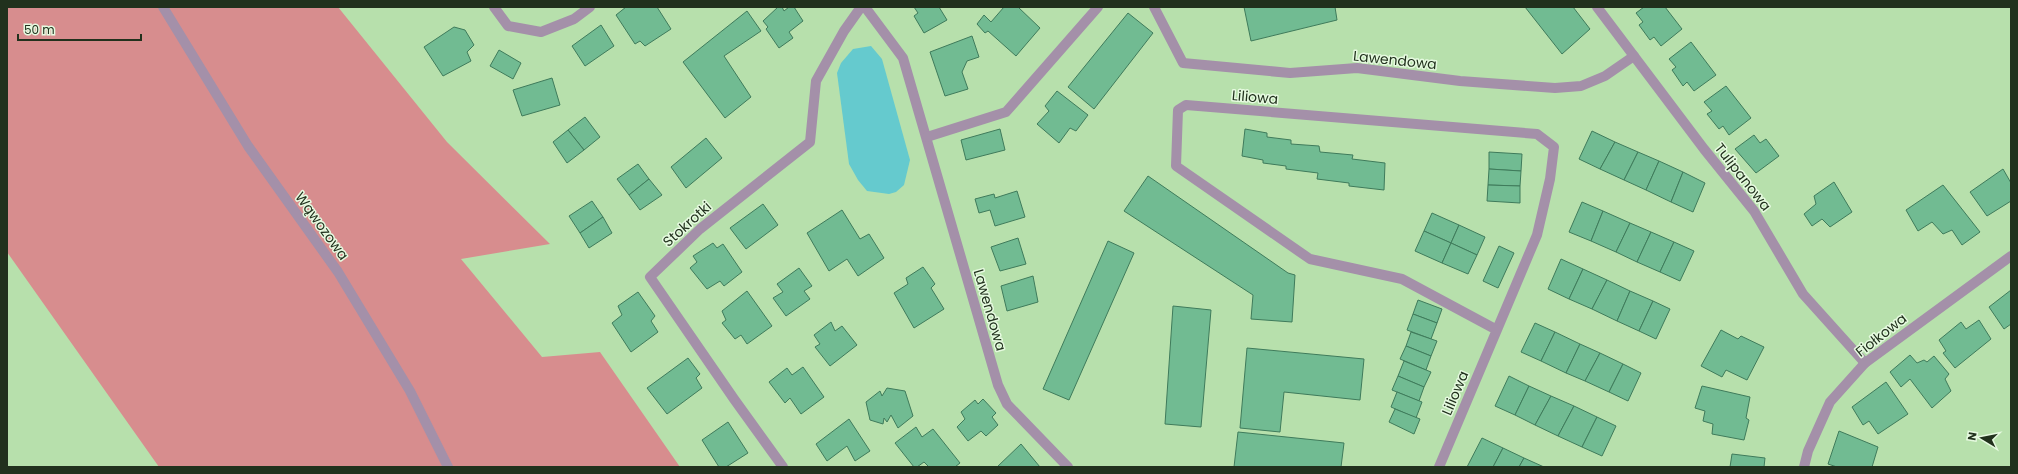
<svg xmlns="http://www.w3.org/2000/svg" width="2018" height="474" viewBox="0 0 2018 474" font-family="Poppins,sans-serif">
<rect width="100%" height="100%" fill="#b7e0ac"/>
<polygon fill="#d78d8e" points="7,7 338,7 447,142 550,244 461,259 542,357 600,352 680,467 159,467 7,252"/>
<polygon fill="#65cace" points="871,46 882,59 910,160 904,185 896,192 889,194 867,191 858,180 849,164 837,73 841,63 853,49"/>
<g fill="#71bb92" stroke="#3f7b5b">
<polygon points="626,7 657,7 671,29 645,46 640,41 635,44 616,15"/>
<polygon points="778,7 782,7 784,11 789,7 794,7 803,21 789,32 793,38 779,48 766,29 768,27 763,21"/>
<polygon points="914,7 939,7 947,20 924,33 914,16 918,13"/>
<polygon points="1004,7 1018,7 1040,28 1016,56 988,31 985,33 977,24 984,15 991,22"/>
<polygon points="1244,7 1335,7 1337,20 1251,41"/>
<polygon points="1525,7 1573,7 1590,29 1562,54"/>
<polygon points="1644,7 1665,7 1682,29 1661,46 1654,37 1650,40 1639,25 1643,22 1636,13"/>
<polygon points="747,11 761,31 724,56 751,97 725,118 683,62"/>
<polygon points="1128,13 1153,33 1094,109 1068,87"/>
<polygon points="601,25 614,46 585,66 572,46"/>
<polygon points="454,27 465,30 474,45 467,52 471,61 443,76 424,47"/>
<polygon points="972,36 979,57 967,61 962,72 968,89 945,96 930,52"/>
<polygon points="1691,42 1716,75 1694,91 1687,82 1683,86 1672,70 1676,67 1669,59"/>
<polygon points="499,50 521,63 513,79 490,66"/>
<polygon points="552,78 560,105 522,116 513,90"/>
<polygon points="1726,86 1751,118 1729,135 1723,126 1719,129 1707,114 1712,111 1704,102"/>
<polygon points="1057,91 1088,115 1076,131 1070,128 1059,143 1037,124 1049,111 1045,106"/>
<polygon points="585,117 600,137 584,150 568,130"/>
<polygon points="1000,129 1005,150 966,160 961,140"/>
<polygon points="1245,129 1267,133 1267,137 1291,140 1291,144 1319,146 1320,152 1353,155 1352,159 1385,163 1384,190 1349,186 1349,183 1317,179 1318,173 1286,169 1286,166 1263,163 1263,160 1242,156"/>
<polygon points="568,130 584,150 567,163 553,142"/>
<polygon points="1592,131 1615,142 1600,169 1579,159"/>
<polygon points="1754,135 1760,143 1766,139 1779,156 1756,173 1735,149"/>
<polygon points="706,138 722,158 686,188 671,167"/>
<polygon points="1615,142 1638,152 1624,180 1600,169"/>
<polygon points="1489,152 1522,154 1521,171 1489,169"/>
<polygon points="1638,152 1659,161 1646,190 1624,180"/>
<polygon points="1659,161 1683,172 1671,202 1646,190"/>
<polygon points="638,164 649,179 629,195 617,179"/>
<polygon points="1489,169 1521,171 1520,186 1488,185"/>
<polygon points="2003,169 2011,183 2011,201 1987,216 1970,192"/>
<polygon points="1683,172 1705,183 1693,212 1671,202"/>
<polygon points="1148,176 1288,273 1295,275 1292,322 1251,319 1253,295 1124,211"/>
<polygon points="649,179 662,195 640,210 629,195"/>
<polygon points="1834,182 1852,212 1830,227 1822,219 1812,226 1804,214 1816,204 1814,196"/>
<polygon points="1488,185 1520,186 1520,203 1487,201"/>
<polygon points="1943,185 1980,232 1962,245 1952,230 1943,234 1932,222 1918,231 1906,210"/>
<polygon points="1017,191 1025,217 995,226 990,210 979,213 975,199 994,194 995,198"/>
<polygon points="592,201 603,217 580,233 569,216"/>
<polygon points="1582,202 1603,211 1591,241 1569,232"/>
<polygon points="763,204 778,225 746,249 730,228"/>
<polygon points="842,210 860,239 869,234 884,258 858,276 847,259 829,271 807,233"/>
<polygon points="1603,211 1630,223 1616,252 1591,241"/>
<polygon points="1432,213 1459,225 1451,243 1424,231"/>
<polygon points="603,217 612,233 589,248 580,233"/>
<polygon points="1630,223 1651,232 1637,262 1616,252"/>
<polygon points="1459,225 1485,237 1477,255 1451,243"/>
<polygon points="1424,231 1451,243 1442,263 1415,251"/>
<polygon points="1651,232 1674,242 1660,272 1637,262"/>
<polygon points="1018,238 1026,264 1000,271 991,247"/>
<polygon points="1108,241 1134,253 1069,400 1043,389"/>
<polygon points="1674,242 1694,251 1680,281 1660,272"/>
<polygon points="713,243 717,248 723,244 742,272 724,286 720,281 707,289 690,268 697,262 693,256"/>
<polygon points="1451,243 1477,255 1468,274 1442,263"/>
<polygon points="1499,246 1514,253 1498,288 1483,281"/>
<polygon points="1561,259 1583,269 1569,299 1548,289"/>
<polygon points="923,267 935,284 931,288 944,309 914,328 894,293 908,284 906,278"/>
<polygon points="799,268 812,286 804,291 810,299 786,316 773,298 783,292 777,284"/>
<polygon points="1583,269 1607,280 1592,309 1569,299"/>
<polygon points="1033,276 1038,302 1007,311 1001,286"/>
<polygon points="1607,280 1630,291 1617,321 1592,309"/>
<polygon points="2011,290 2011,324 2004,329 1989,307"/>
<polygon points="747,291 772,326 747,344 741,335 735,339 722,323 726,320 722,311"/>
<polygon points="1630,291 1653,301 1639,331 1617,321"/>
<polygon points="638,292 655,316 651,321 658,332 631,352 612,323 622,315 618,306"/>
<polygon points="1418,300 1442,309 1437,323 1413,314"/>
<polygon points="1653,301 1670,309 1656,339 1639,331"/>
<polygon points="1173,306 1211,310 1201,427 1165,424"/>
<polygon points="1413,314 1437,323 1431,339 1407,330"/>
<polygon points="1979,320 1991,339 1955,368 1943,353 1946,351 1939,340 1961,322 1966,329"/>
<polygon points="831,322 835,331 842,326 857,345 830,366 815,347 820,344 814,335"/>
<polygon points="1535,323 1555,332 1541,361 1521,352"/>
<polygon points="1721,330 1738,339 1741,336 1764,347 1747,380 1726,370 1722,377 1701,366"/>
<polygon points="1411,332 1437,341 1431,356 1406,346"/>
<polygon points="1555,332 1580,344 1566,373 1541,361"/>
<polygon points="1580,344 1600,353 1585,381 1566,373"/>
<polygon points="1406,346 1431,356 1426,370 1400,359"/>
<polygon points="1247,348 1364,359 1360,400 1284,392 1280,432 1240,428"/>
<polygon points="1600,353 1623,364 1609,392 1585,381"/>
<polygon points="1910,355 1917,363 1924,360 1927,362 1934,356 1949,374 1945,379 1951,391 1932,408 1910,379 1901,387 1890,372"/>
<polygon points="688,358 700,374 696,378 702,388 667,414 647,388"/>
<polygon points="1404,361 1431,372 1424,387 1398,376"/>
<polygon points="1623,364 1641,373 1628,401 1609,392"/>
<polygon points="803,367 824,397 801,414 790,398 785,403 769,382 787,368 792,375"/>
<polygon points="1398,376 1424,387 1419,401 1392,390"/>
<polygon points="1509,376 1529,386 1515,415 1495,406"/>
<polygon points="1886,382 1908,414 1878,434 1869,421 1863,425 1852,407"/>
<polygon points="1529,386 1551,396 1535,425 1515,415"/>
<polygon points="1702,386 1750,397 1746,418 1749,420 1744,440 1712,434 1713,424 1703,421 1705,411 1695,408"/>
<polygon points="887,388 905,391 913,416 898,428 891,415 887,422 884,418 883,424 870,420 866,402 880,391 882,396"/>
<polygon points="1397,392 1422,402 1416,418 1391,407"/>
<polygon points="1551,396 1574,406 1558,436 1535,425"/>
<polygon points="983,399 996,413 992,417 998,425 986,436 981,431 968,441 957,427 965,419 961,412 975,400 978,404"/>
<polygon points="1574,406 1597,417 1582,447 1558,436"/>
<polygon points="1395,409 1420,419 1414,434 1389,422"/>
<polygon points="1597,417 1616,426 1602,456 1582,447"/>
<polygon points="849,419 870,451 855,461 847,446 827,461 816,444"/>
<polygon points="728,422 748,453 726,467 719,467 702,440"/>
<polygon points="916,427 922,437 933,429 960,463 955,467 929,467 924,462 917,467 914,467 895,443"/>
<polygon points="1839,431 1878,447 1872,467 1837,467 1828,464"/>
<polygon points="1238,432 1344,443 1341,467 1234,467"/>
<polygon points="1482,438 1503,448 1493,467 1467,467"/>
<polygon points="1021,444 1040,467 997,467"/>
<polygon points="1503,448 1524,458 1519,467 1493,467"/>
<polygon points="1732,454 1765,458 1764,467 1765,467 1730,467"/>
<polygon points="1524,458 1544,467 1519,467"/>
</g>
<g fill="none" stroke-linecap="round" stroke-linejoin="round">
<g stroke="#a490a9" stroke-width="10">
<polyline points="163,7 248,146 338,272 410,391 448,467"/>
<polyline points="494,7 508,26 541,32 574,19 590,7"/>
<polyline points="865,7 903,58 998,385 1007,404 1068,467"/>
<polyline points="1154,7 1183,63 1290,73 1357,68 1460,81 1555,88 1581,86 1605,76 1634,56"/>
<polyline points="1597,7 1704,149 1754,211 1803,294 1865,363"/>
<polyline points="927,137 1006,112 1098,7"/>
<polyline points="783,467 734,399 650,277 700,229 810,142 816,81 844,31 861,7"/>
<polyline points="1439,467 1537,235 1550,179 1554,147 1537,134 1186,105 1178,110 1176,166 1310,259 1402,279 1497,330"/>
<polyline points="1804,467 1808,451 1830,402 1865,363 2011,256"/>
</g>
</g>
<g text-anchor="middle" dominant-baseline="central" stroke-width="3" stroke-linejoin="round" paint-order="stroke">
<g font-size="14" fill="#21311d" stroke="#e6fae0">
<text transform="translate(1395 60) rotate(6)">Lawendowa</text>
<text transform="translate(1255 97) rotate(5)">Liliowa</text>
<text transform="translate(1743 177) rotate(52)">Tulipanowa</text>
<text transform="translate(687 224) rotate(-42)">Stokrotki</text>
<text transform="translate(322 226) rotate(54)">Wąwozowa</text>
<text transform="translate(990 310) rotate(74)">Lawendowa</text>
<text transform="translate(1881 335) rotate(-38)">Fiołkowa</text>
<text transform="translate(1455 393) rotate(-67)">Liliowa</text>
</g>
</g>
<rect width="2018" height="474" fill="none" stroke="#21311d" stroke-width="16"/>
<g transform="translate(1982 438) rotate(280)" stroke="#e6fae0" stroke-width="3" paint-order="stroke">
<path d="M0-3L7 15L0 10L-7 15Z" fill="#21311d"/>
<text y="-6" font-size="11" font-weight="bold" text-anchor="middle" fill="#21311d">N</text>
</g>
<path d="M18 34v6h123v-6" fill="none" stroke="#21311d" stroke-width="2"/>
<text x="24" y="34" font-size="12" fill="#21311d" stroke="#e6fae0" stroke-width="3" paint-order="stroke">50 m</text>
</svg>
